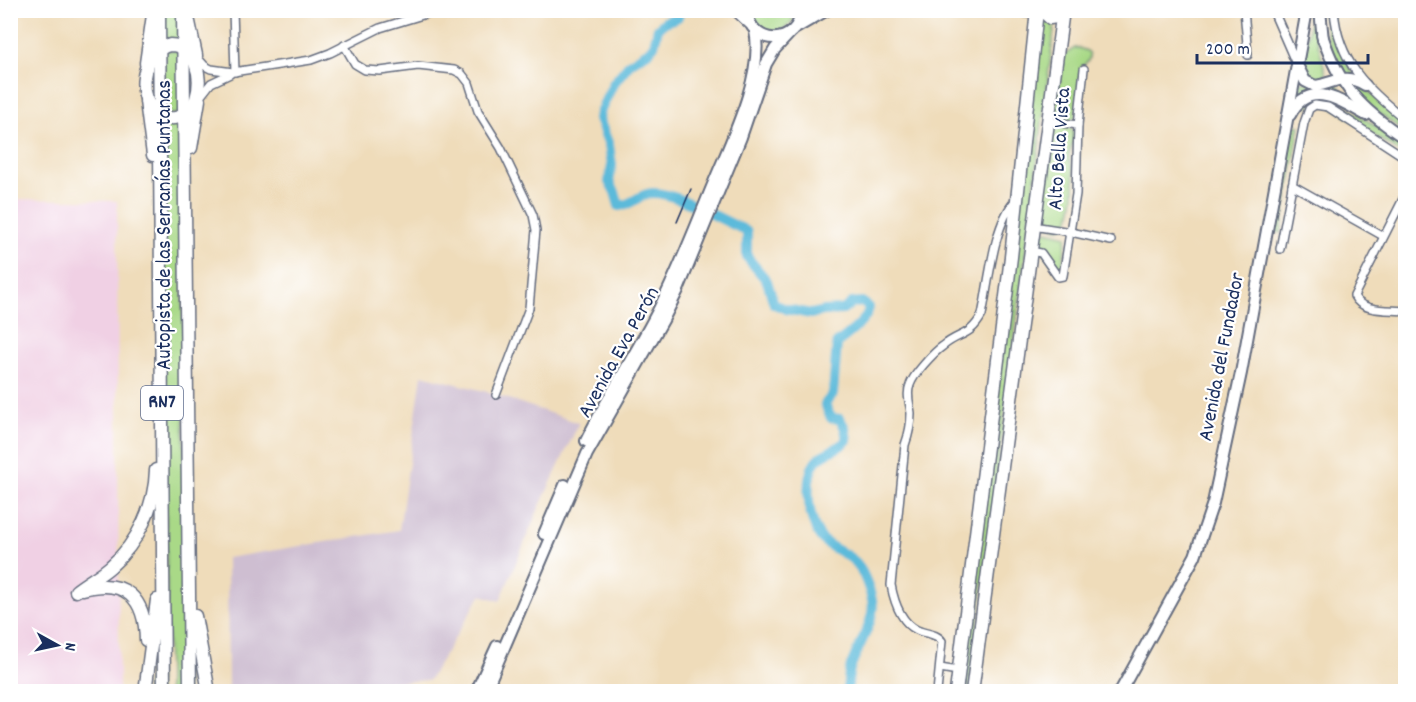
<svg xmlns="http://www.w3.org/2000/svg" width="1416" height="702" viewBox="0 0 1416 702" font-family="Dekko,sans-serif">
<rect width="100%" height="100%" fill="#fff"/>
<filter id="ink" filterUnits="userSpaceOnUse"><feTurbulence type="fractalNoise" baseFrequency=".0167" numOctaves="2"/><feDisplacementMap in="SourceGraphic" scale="12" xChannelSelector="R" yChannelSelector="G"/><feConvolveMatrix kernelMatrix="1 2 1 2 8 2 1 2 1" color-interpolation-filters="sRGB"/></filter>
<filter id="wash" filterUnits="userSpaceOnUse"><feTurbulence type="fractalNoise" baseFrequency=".008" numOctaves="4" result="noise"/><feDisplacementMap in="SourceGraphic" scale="24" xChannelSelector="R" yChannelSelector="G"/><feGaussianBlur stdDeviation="1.35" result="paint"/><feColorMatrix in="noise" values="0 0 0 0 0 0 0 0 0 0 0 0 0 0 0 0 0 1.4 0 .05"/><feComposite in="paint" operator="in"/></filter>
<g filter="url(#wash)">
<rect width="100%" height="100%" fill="#efdcba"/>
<polygon fill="#f0d0e4" points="11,199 117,201 119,691 11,692"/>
<polygon fill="#cebed1" points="422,375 488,392 579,423 539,508 500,601 481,595 429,680 370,684 356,691 228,691 227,558 399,530"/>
<g fill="#a9d987" stroke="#628472" stroke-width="1.5">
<rect x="161" y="11" width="19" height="29"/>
<path d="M 753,11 L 795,11 C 792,38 756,38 753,11 Z"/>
<polygon points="1311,11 1314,11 1316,36 1326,74 1323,80 1312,83 1303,69"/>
<path d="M 1324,11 L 1331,11 C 1334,35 1342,56 1355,77 L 1343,75 L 1328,41 Z"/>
<polygon points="1042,19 1055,22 969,691 959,692"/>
<path d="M 1075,48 L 1079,48 L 1087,51 C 1093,58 1086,63 1081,67 L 1076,116 L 1070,122 C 1062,121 1057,121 1055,113 L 1063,56 Z"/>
<polygon points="165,50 181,51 181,114 162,114"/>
<polygon points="1346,80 1361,86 1405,122 1405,132 1369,106"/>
<polygon points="1335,81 1353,106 1339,98 1296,103 1300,82"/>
<path d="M 1319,97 L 1351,110 L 1405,145 L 1405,156 L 1331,106 C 1321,102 1316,101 1307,107 L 1305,101 Z"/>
<polygon points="162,120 181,120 186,692 168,691"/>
<polygon points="1289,124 1300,126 1281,233 1270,231"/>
<path d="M 1057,125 L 1071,128 L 1075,134 C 1075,142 1068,150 1069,158 C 1070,163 1073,167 1073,172 C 1076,189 1074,210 1066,226 L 1059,228 L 1045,225 L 1042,217 L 1054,128 Z"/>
<path d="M 1047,231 L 1067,236 L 1061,273 C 1051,264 1038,248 1040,234 Z"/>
<polygon points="154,637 158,640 159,691 147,692"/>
</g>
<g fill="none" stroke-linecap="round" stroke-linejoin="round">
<path stroke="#5cbada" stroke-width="10" d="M 680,10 L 678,17 L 665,22 L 658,28 L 654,45 L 649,51 L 630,63 L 613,84 L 600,112 L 599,119 L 609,145 L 612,165 L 609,182 L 615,192 L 619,206 C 633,205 640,193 653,193 C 677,193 717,218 741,228 L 747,232 L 747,257 L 767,281 L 774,304 L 786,309 L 811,314 L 824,311 L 843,310 L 852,303 L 862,302 L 869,307 C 868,321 847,335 837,343 L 833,394 L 825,404 L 831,418 L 840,419 L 845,428 L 847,440 C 839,451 820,452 814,464 C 804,483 808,527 825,542 C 834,550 851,555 858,565 C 864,574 870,590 872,600 C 877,619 855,651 850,669 C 848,676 848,684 847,692"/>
</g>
</g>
<g filter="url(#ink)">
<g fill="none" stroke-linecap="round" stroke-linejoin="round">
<g stroke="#656c7e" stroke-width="10">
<g id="minor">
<polyline points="233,10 235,72"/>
<polyline points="733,10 749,25"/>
<polyline points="1002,10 1037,15"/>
<polyline points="1244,10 1248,55"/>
<path d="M 1334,10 C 1338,62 1367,89 1406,120"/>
<polyline points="344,45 355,64 365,70 380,71 418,66 454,70 462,74 469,83 478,111 501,148 533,215 536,230 529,308 496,395"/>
<polyline points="197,57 205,66 211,69 233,72 311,60 330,53 380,28 439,10"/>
<polyline points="200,97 211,83 230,74"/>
<polyline points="1048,121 1078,125"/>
<polyline points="1292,185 1383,236"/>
<path d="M 1406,193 L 1354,296 C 1362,313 1389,309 1406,311"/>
<polyline points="1033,226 1071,232 1111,241"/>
<polyline points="1280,249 1304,123 1309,109 1315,105 1328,107 1406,158"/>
<polyline points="1030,251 1041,253 1058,277 1063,276 1076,194 1078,125 1084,69"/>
<polyline points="940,668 958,671"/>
<path d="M 937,692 L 942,641 C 937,633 925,634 917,630 C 900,622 894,601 891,585 L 905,445 C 909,434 911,424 911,413 C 910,404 906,394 910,385 C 913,375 934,352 943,346 C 960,332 970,337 982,315 C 989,283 993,225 1015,201"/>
</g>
</g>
<g stroke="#656c7e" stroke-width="11">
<polyline id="tertiary" points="1273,10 1297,65"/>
</g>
<g stroke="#656c7e" stroke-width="14">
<g id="secondary">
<polyline points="1320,10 1323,40"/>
<path d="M 1322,35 C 1339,86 1360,109 1406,139"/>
<path d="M 1298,67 L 1305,81 L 1315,86 C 1336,83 1343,72 1365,85"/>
<path d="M 1290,115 C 1309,78 1341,101 1366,115"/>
<polyline points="1120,692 1195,556 1213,503 1241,373 1307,10"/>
</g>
</g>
<g stroke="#656c7e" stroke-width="14">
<g id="primary">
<path d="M 747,10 C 749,47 799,48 801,10"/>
<polyline points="796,28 827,10"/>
<path d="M 586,441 C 608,396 636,354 659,309 C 681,266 698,220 717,175 C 733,137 764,72 755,31"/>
<polyline points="544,534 565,485"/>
<polyline points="476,692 497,646"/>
<polyline points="485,692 587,454 663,320 678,290 741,137 766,64 775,49 789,34"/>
</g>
</g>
<g stroke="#656c7e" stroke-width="15">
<g id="trunk">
<polyline points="159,10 164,692"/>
<polyline points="183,10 190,692"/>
<polyline points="1041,10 1050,18 1057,17 1061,10"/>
<polyline points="189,22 196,55 192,57"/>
<path d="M 170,45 C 196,45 203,77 196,99 C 190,121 163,125 150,106 C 136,86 145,51 170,45 Z"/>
<polyline points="146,63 153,15"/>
<polyline points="146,101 153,155"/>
<polyline points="191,148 199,100"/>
<path d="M 83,589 C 126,578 145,598 146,640"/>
<path d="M 76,591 C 87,582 100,576 111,566 C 138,543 155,506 156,470"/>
<polyline points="195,616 209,692"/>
<polyline points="145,692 157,600"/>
<polyline points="956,692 1011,257 1037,10"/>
<polyline points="972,692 1063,10"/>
</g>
</g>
<use href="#minor" stroke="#fff" stroke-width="7"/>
<use href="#tertiary" stroke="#fff" stroke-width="8"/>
<use href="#secondary" stroke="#fff" stroke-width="10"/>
<use href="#primary" stroke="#fff" stroke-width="10"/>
<use href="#trunk" stroke="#fff" stroke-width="12"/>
<polyline stroke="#1b2f5e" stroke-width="1.5" points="677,222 691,189"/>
</g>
</g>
<g text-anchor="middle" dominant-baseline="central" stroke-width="4.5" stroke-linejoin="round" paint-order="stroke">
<rect fill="#fff" stroke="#5f6d8e" stroke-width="1.5" x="141" y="386" width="42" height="34" rx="4.5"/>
<g font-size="20" font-weight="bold" fill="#1b2f5e">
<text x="162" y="403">RN7</text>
</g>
<g font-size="21" fill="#1b2f5e" stroke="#fff">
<text transform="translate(1061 149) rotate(-86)">Alto Bella Vista</text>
<text transform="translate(166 225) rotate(-90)">Autopista de las Serranías Puntanas</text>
<text transform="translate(620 353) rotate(-61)">Avenida Eva Perón</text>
<text transform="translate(1223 357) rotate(-79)">Avenida del Fundador</text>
</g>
</g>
<rect width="1416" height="702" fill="none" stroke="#fff" stroke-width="36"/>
<g transform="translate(57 645) rotate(98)" stroke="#ffffff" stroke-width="4.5" paint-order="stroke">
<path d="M0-4.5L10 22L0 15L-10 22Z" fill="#1b2f5e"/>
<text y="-9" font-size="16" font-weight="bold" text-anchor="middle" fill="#1b2f5e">N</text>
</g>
<path d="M1197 54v9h171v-9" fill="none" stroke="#1b2f5e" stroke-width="3"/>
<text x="1206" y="54" font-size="18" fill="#1b2f5e" stroke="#ffffff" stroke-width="4.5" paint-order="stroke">200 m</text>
</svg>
